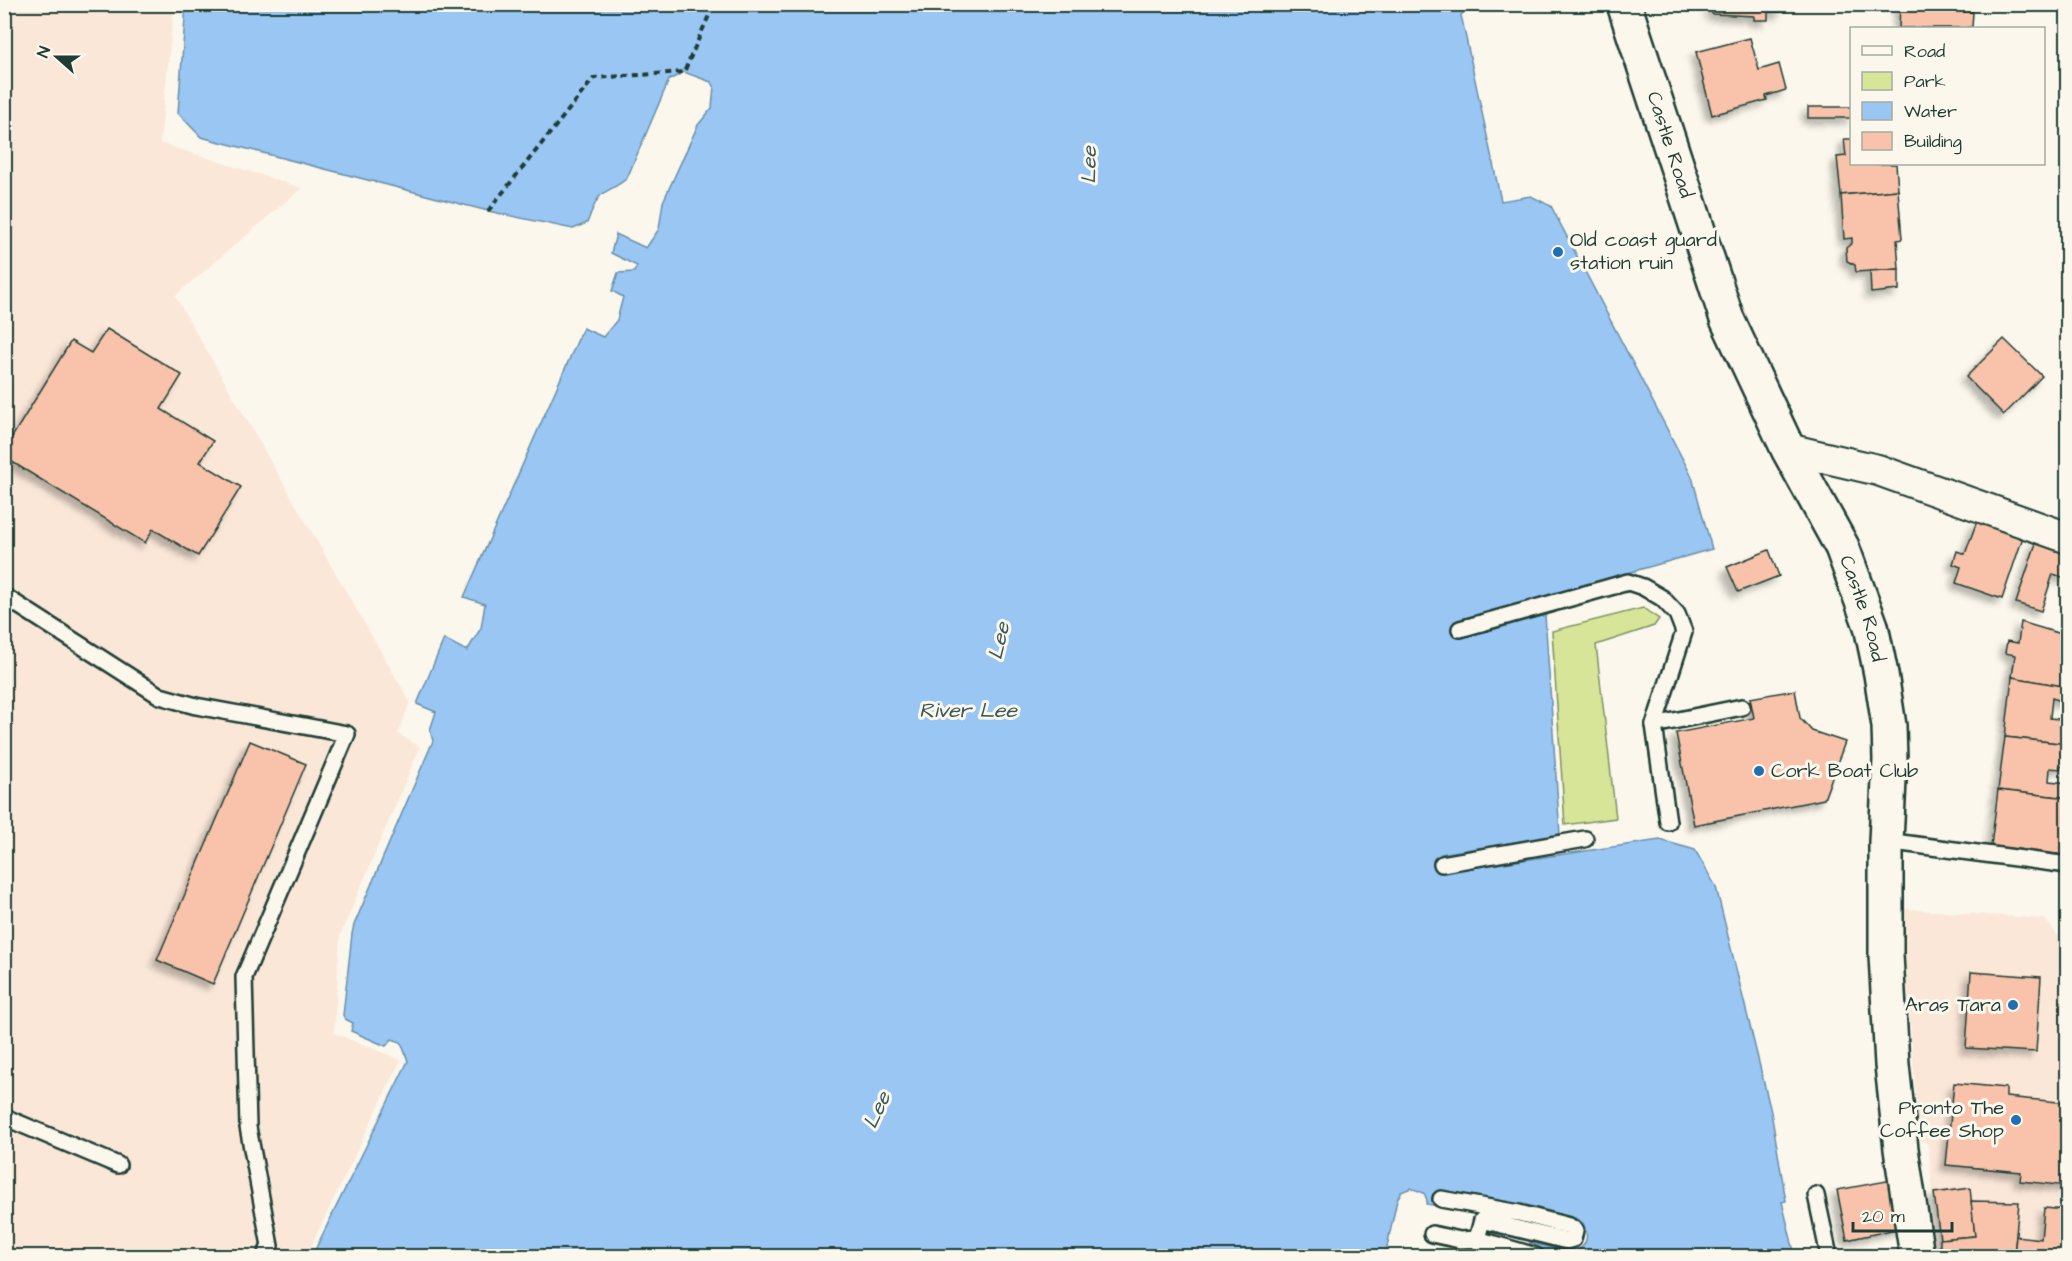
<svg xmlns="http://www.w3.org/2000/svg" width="2072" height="1261" viewBox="0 0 2072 1261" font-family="'Architects Daughter',sans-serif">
<defs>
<filter id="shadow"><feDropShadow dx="-5.5" dy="5.5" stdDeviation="3" flood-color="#0004"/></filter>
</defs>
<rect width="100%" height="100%" fill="#fbf7ec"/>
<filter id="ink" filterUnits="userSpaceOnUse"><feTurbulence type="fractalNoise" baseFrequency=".0167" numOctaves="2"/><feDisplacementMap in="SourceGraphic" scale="12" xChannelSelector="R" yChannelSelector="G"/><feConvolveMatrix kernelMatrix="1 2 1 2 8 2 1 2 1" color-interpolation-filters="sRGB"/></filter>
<g filter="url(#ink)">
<g fill="#fae7d8">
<polygon points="5,5 174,5 160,143 302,188 175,296 410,702 398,734 420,747 340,936 334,1033 401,1060 306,1256 5,1256"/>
<polygon points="1905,909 2045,919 2067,948 2067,1256 1939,1256 1928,1144 1919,1139 1906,967"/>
</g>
<polygon fill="#d7e598" stroke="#7b9166" stroke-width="1.5" points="1643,608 1659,619 1654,626 1596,645 1616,818 1565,825 1552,631"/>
<path fill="#9ac6f4" stroke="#698fa7" stroke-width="1.5" d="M 186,5 L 1472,5 L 1461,15 L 1501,201 L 1531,196 L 1551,206 L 1692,477 L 1712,549 L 1455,622 L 1459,636 L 1545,615 L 1560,835 L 1441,854 L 1443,872 L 1660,840 L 1695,850 L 1716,887 L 1771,1112 L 1786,1201 L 1782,1202 L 1795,1256 L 1527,1256 L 1530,1243 L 1561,1250 L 1577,1251 C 1589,1243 1588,1234 1583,1223 L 1575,1218 L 1520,1207 L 1517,1219 L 1426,1204 L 1427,1200 L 1424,1193 L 1411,1188 L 1401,1192 L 1397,1200 L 1385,1256 L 312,1256 L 408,1061 L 401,1042 L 392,1039 L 386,1046 L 351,1031 L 353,1023 L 345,1019 L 343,1015 L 352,934 L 354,925 L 433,741 L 430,730 L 436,712 L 417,704 L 444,639 L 467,651 L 481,628 L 485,604 L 464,597 L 583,328 L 603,337 L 617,320 L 623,297 L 612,291 L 618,273 L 634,272 L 637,266 L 611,253 L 616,234 L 646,248 L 659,229 L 663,202 L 698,125 L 712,108 L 714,86 L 711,82 L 684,72 L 669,80 L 627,178 C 619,186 610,188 601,195 C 594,202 591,214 587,223 L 573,229 L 488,211 L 201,137 L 178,113 Z"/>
<g fill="#f8c3aa" stroke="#1f3d34" stroke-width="1.5" filter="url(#shadow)">
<polygon points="1712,4 1783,4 1783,12 1768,12 1768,20 1754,20 1754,16 1712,14"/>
<polygon points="1900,4 1954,4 1954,11 1973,12 1972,27 1963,28 1899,28"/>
<polygon points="1750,38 1759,70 1779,64 1786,90 1766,96 1767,100 1712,115 1696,52"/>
<rect x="1808" y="107" width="44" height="11"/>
<polygon points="1844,139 1852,139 1852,164 1896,164 1898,190 1841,195 1837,157 1846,156"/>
<polygon points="1898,190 1902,239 1897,240 1899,269 1856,272 1855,265 1847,261 1846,248 1852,243 1852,238 1844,239 1841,195"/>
<polygon points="1899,269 1899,290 1871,293 1870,271"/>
<polygon points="107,329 182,375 161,409 213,441 200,462 241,487 198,556 153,529 145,543 4,457 4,450 71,341 91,353"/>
<polygon points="2004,339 2042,376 2004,415 1966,377"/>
<polygon points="1977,521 2023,537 2002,599 1956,583 1961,567 1953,564 1957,551 1965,554"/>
<polygon points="2037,540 2068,550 2068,579 2053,574 2041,611 2016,603"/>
<polygon points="1769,550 1779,576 1738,592 1727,567"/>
<polygon points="2021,622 2068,636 2067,687 2012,677 2015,655 2005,653 2007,641 2018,643"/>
<polygon points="2012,677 2068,687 2068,703 2052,698 2050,718 2068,720 2068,744 2005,737"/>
<polygon points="1795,690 1800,718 1812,731 1845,742 1824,799 1694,825 1676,733 1754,718 1750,698"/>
<polygon points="2005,737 2068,744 2068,767 2060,766 2060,769 2050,768 2049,781 2068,783 2068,798 1998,790"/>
<polygon points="250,741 306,764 213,984 157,960"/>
<polygon points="1998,790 2068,798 2068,835 2065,855 1991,846"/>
<polygon points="1971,972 2041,977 2036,1052 1966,1048"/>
<polygon points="1954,1083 2006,1088 2006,1097 2068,1103 2068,1186 2020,1181 2021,1172 1946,1165"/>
<polygon points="1892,1180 1901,1228 1847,1240 1837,1190"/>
<polygon points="1970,1188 1975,1236 1940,1239 1934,1193"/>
<polygon points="1971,1201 2019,1202 2014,1256 1940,1256 1940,1239 1975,1236"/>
<polygon points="2044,1208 2066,1210 2061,1256 2014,1256 2016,1236 2041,1239"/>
<polygon points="2066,1210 2068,1256 2061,1256 2063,1242"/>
</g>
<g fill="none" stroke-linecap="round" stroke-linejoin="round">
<g stroke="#1f3d34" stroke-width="20">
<g id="service">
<polyline points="4,596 160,696 196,706 347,734 244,977 248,1127 270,1246 265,1256"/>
<polyline points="1460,629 1628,582 1643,587 1662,598 1677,614 1684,632 1654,725"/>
<polyline points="1668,822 1654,725 1742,707"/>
<polyline points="1886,841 2068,865"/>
<polyline points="1442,864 1585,839"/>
<polyline points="4,1117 118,1165"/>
<polyline points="1816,1195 1829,1256"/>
<polyline points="1441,1199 1519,1213 1569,1226 1575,1230 1573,1239 1567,1241 1482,1220 1477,1239 1536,1256"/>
<polyline points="1432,1234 1460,1240 1477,1239 1487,1256"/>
</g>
</g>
<g stroke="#1f3d34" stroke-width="34">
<polyline id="minor" points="1788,449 1878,470 2068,538"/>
</g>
<g stroke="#1f3d34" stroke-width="38">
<g id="secondary">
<path id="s1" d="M 1624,4 L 1727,319 L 1788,449 L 1842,547 L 1871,626 L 1881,674 L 1889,726 L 1890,760 L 1886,841 L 1886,955 L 1892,1065 L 1901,1149 L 1917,1256"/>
</g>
</g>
<polyline stroke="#1f3d34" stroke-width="4" stroke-dasharray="6 4.5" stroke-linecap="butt" points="488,211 594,78 684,72 714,4"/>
<use href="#service" stroke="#fbf7ec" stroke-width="15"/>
<use href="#minor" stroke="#fbf7ec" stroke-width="30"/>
<use href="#secondary" stroke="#fbf7ec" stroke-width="33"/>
</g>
</g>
<g fill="#1f6fb2" stroke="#fbf7ec" stroke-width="2">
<circle cx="1558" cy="252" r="6"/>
<circle cx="1759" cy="771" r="6"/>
<circle cx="2013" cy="1005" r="6"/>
<circle cx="2016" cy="1120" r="6"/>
</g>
<g text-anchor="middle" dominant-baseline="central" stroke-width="6" stroke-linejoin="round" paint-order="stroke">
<g font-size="20" fill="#1f3d34" stroke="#fbf7ec">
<text stroke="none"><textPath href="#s1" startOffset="148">Castle Road</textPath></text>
<text stroke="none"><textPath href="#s1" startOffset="652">Castle Road</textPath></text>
</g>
<g font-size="20" fill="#1f3d34" stroke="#fbf7ec" text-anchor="start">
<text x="1570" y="240">Old coast guard<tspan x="1570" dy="23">station ruin</tspan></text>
<text x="1771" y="771">Cork Boat Club</text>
<text x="2001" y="1005" text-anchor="end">Aras Tara</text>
<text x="2004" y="1108" text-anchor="end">Pronto The<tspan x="2004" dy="23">Coffee Shop</tspan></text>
</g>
<g font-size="21" font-style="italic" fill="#38585a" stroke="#fbf7ec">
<text transform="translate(1089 165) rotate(-89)">Lee</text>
<text transform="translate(999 641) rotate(-77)">Lee</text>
<text x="968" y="710">River Lee</text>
<text transform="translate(877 1110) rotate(-65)">Lee</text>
</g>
</g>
<rect width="2072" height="1261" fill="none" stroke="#fbf7ec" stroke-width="24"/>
<rect x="12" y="12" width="2048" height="1237" fill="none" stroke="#1f3d34" stroke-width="2" filter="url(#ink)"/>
<rect x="1850" y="27" width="195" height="138" fill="#fbf7ec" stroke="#a3ada2" stroke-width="1.5"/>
<rect x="1862" y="46" width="30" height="9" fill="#fbf7ec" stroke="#a3ada2" stroke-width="1.5"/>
<text x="1904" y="57" font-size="18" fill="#1f3d34">Road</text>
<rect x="1862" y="72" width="30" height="18" fill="#d7e598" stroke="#a3ada2" stroke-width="1.5"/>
<text x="1904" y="87" font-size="18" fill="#1f3d34">Park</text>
<rect x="1862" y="102" width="30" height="18" fill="#9ac6f4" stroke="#a3ada2" stroke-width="1.5"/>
<text x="1904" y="117" font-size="18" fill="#1f3d34">Water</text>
<rect x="1862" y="132" width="30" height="18" fill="#f8c3aa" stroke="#a3ada2" stroke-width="1.5"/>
<text x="1904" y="147" font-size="18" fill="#1f3d34">Building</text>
<g transform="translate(57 57) rotate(291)" stroke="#fbf7ec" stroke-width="4.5" paint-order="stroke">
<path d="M0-4.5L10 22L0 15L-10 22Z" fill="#1f3d34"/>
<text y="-9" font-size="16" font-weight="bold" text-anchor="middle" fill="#1f3d34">N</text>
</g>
<path d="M1853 1222v9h99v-9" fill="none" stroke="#1f3d34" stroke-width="3"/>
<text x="1862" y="1222" font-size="18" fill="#1f3d34" stroke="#fbf7ec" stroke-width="4.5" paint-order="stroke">20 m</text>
</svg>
